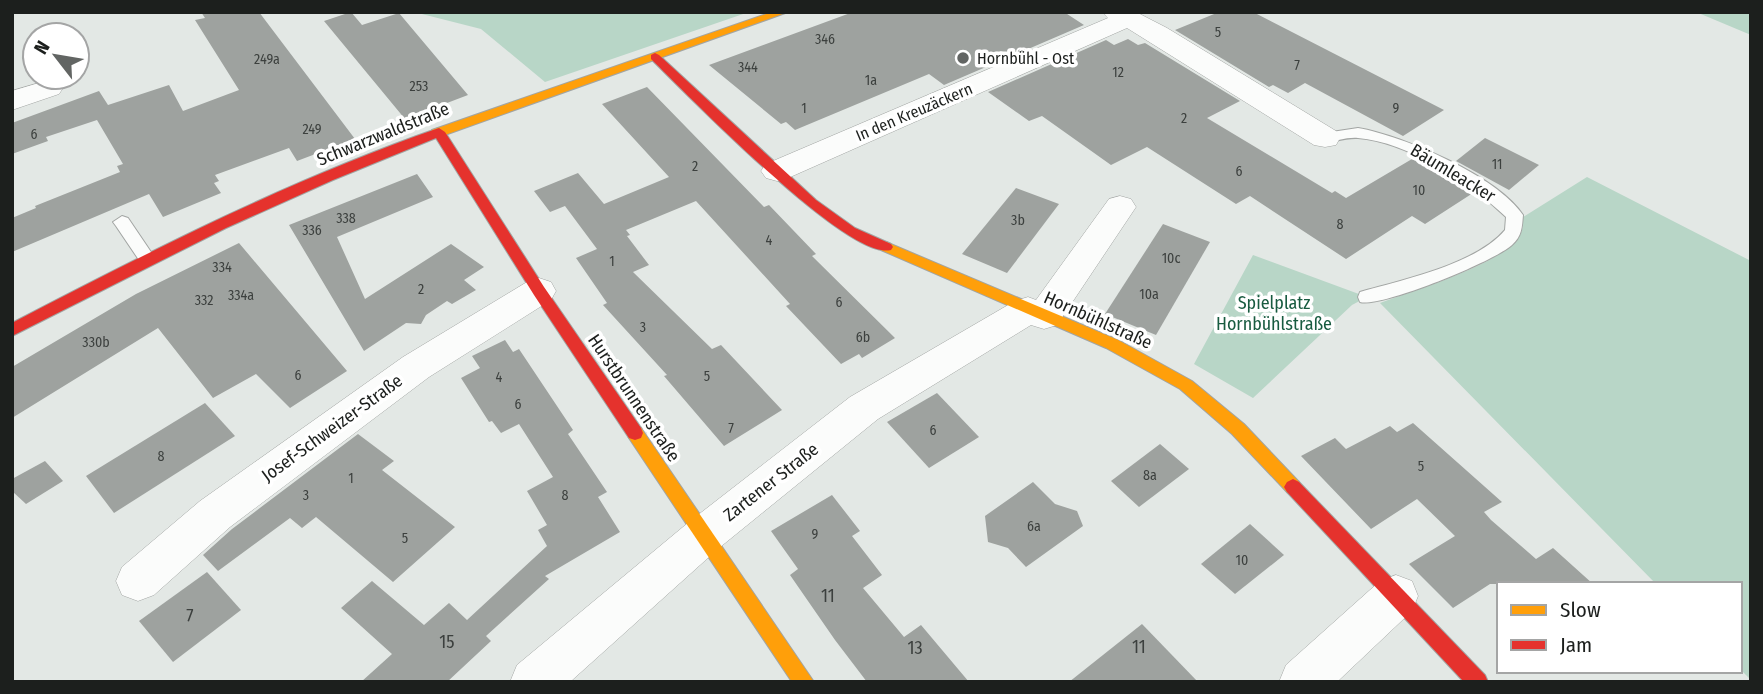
<svg xmlns="http://www.w3.org/2000/svg" width="1763" height="694" viewBox="0 0 1763 694" font-family="'Fira Sans Condensed',sans-serif">
<rect width="100%" height="100%" fill="#e3e8e5"/>
<g fill="#b8d6c7">
<polygon points="414,12 749,12 545,82 481,29"/>
<polygon points="1696,12 1751,12 1751,35"/>
<path d="M 1587,177 L 1751,261 L 1751,680 L 1740,669 L 1740,584 L 1656,584 L 1380,303 C 1411,291 1508,263 1521,233 C 1523,229 1523,222 1523,217 Z"/>
<polygon points="1253,255 1367,297 1352,305 1253,398 1194,364"/>
</g>
<g fill="#9ea29f">
<polygon points="201,12 259,12 355,139 297,161 289,148 215,175 219,181 214,183 221,193 163,217 149,194 12,252 12,218 36,208 35,206 120,172 117,166 123,164 97,120 46,137 48,141 12,154 12,123 99,91 108,105 169,85 183,111 239,90 195,20 205,18"/>
<polygon points="351,12 362,25 399,13 468,95 405,119 324,21"/>
<polygon points="853,12 1064,12 1084,25 944,85 929,74 795,130 786,122 781,124 709,65"/>
<polygon points="1219,12 1253,12 1444,110 1403,136 1305,83 1288,93 1273,85 1269,87 1175,30"/>
<polygon points="1128,39 1138,45 1145,43 1240,101 1207,118 1332,193 1335,191 1346,198 1412,159 1439,174 1442,172 1473,193 1425,224 1412,216 1346,259 1250,196 1236,204 1147,147 1111,165 1042,116 1029,121 988,92 1106,40 1114,45"/>
<polygon points="647,87 764,207 769,205 816,254 812,256 895,338 862,358 859,354 841,364 786,306 790,304 696,201 626,230 630,235 627,236 649,265 633,272 712,349 721,345 782,410 724,446 664,376 667,375 603,305 607,303 576,258 597,249 565,206 550,212 534,191 578,173 604,204 669,177 602,104"/>
<polygon points="1485,138 1539,165 1509,190 1456,161"/>
<polygon points="417,174 433,197 337,237 365,299 451,244 484,267 464,280 476,290 452,304 447,301 426,315 421,324 406,323 364,351 289,225"/>
<polygon points="1016,188 1059,204 1007,273 962,254"/>
<polygon points="1163,224 1210,242 1156,335 1105,314"/>
<polygon points="239,243 347,371 290,408 256,374 213,398 158,328 12,418 12,367 136,294"/>
<polygon points="505,340 513,352 519,349 573,430 568,434 607,492 598,497 620,532 545,576 549,579 486,636 491,641 447,682 361,682 392,654 341,608 372,581 424,625 449,603 467,620 547,546 538,530 547,525 527,491 553,477 519,424 501,433 492,421 489,422 461,378 480,368 472,356"/>
<polygon points="937,393 979,437 929,468 887,422"/>
<polygon points="205,403 235,436 114,513 86,476"/>
<polygon points="1413,423 1502,502 1484,512 1491,520 1536,559 1553,548 1593,584 1490,584 1453,608 1409,564 1455,536 1417,499 1371,529 1301,456 1335,438 1346,449 1390,426 1397,432"/>
<polygon points="358,434 394,461 382,470 455,527 393,582 316,517 302,528 290,518 218,571 203,555 232,529"/>
<polygon points="1160,444 1189,469 1139,507 1111,481"/>
<polygon points="45,461 63,481 26,504 12,491 12,479"/>
<polygon points="1033,482 1055,504 1077,511 1083,526 1026,567 1008,548 988,542 985,516"/>
<polygon points="832,495 860,531 852,536 882,575 863,588 904,637 921,625 969,682 867,682 835,640 790,575 798,569 771,531"/>
<polygon points="1250,524 1284,555 1235,594 1201,564"/>
<polygon points="207,572 241,610 173,662 139,621"/>
<polygon points="1142,624 1198,682 1069,682"/>
</g>
<g fill="none" stroke-linecap="round" stroke-linejoin="round">
<g stroke="#a2a5a3" stroke-width="2">
<g id="lane">
<path d="M 1358,128 C 1404,136 1497,176 1523,215 C 1522,227 1522,236 1512,245 C 1495,261 1381,308 1360,302 L 1358,297 L 1360,292 C 1402,280 1477,264 1505,230 L 1506,217 C 1470,183 1408,142 1358,138 C 1347,137 1336,141 1325,143 L 1317,138 L 1325,133 Z"/>
<polygon points="122,216 128,218 153,255 156,259 153,263 141,263 116,226 113,222"/>
</g>
</g>
<g stroke="#a2a5a3" stroke-width="1">
<g id="street">
<polygon points="1103,12 1136,12 1167,28 1336,131 1340,138 1336,145 1325,147 1314,145 1127,28 788,178 777,181 766,178 761,171 766,164 1108,18"/>
<polygon points="49,80 59,82 63,88 59,94 12,110 12,91"/>
<polygon points="1120,196 1131,199 1136,207 1057,325 1044,329 1031,325 878,419 719,548 570,682 510,682 517,665 689,522 850,397 1015,301 1028,297 1036,300 1109,199"/>
<polygon points="539,278 551,282 556,291 551,300 429,377 230,527 154,595 138,601 122,595 116,581 122,567 200,501 403,357 527,282"/>
<polygon points="1396,575 1412,581 1418,596 1412,611 1337,682 1279,682 1286,665 1380,581"/>
</g>
</g>
<g stroke="#a2a5a3" stroke-width="2">
<g id="slow">
<polygon points="772,12 788,12 442,136 437,137 431,133 432,130"/>
<polygon points="886,242 1118,340 1192,381 1244,424 1299,482 1302,487 1299,492 1293,495 1287,492 1232,434 1180,389 1106,348 881,250 879,247"/>
<polygon points="635,426 641,428 814,682 792,682 629,438 627,433 629,428"/>
</g>
</g>
<g stroke="#a2a5a3" stroke-width="2">
<g id="jam">
<path d="M 655,53 L 659,55 L 816,200 L 855,228 L 891,244 L 893,247 L 891,250 C 849,262 686,93 651,59 L 651,55 Z"/>
<path d="M 439,128 L 445,132 L 544,287 L 641,428 L 643,433 L 641,438 L 635,440 L 629,438 L 534,295 L 436,138 L 333,180 L 226,228 L 12,336 L 12,323 C 150,251 292,179 439,128 Z"/>
<polygon points="1293,479 1299,482 1485,675 1488,682 1464,682 1287,492 1284,487 1287,482"/>
</g>
</g>
<use href="#lane" fill="#fbfcfb" fill-rule="evenodd"/>
<use href="#street" fill="#fbfcfb" fill-rule="evenodd"/>
<use href="#slow" fill="#ff9f0a" fill-rule="evenodd"/>
<use href="#jam" fill="#e5322d" fill-rule="evenodd"/>
</g>
<circle fill="#626563" stroke="#fff" stroke-width="2.5" cx="963" cy="58" r="7"/>
<g text-anchor="middle" dominant-baseline="central" stroke-width="7" stroke-linejoin="round" paint-order="stroke">
<g font-size="14" fill="#3c403e">
<text x="1218" y="32">5</text>
<text x="825" y="39">346</text>
<text x="267" y="59">249a</text>
<text x="1297" y="65">7</text>
<text x="748" y="67">344</text>
<text x="1118" y="72">12</text>
<text x="871" y="80">1a</text>
<text x="419" y="86">253</text>
<text x="804" y="108">1</text>
<text x="1396" y="108">9</text>
<text x="1184" y="118">2</text>
<text x="312" y="129">249</text>
<text x="34" y="134">6</text>
<text x="1497" y="164">11</text>
<text x="695" y="166">2</text>
<text x="1239" y="171">6</text>
<text x="1419" y="190">10</text>
<text x="346" y="218">338</text>
<text x="1018" y="220">3b</text>
<text x="1340" y="224">8</text>
<text x="312" y="230">336</text>
<text x="769" y="240">4</text>
<text x="1171" y="258">10c</text>
<text x="612" y="261">1</text>
<text x="222" y="267">334</text>
<text x="421" y="289">2</text>
<text x="1149" y="294">10a</text>
<text x="241" y="295">334a</text>
<text x="204" y="300">332</text>
<text x="839" y="302">6</text>
<text x="643" y="327">3</text>
<text x="863" y="337">6b</text>
<text x="96" y="342">330b</text>
<text x="298" y="375">6</text>
<text x="707" y="376">5</text>
<text x="499" y="377">4</text>
<text x="518" y="404">6</text>
<text x="731" y="428">7</text>
<text x="933" y="430">6</text>
<text x="161" y="456">8</text>
<text x="1421" y="466">5</text>
<text x="1150" y="475">8a</text>
<text x="351" y="478">1</text>
<text x="306" y="495">3</text>
<text x="565" y="495">8</text>
<text x="1034" y="526">6a</text>
<text x="815" y="534">9</text>
<text x="405" y="538">5</text>
<text x="1242" y="560">10</text>
</g>
<g font-size="16" fill="#1c1f1d" stroke="#fff" text-anchor="start">
<text x="977" y="58">Hornbühl - Ost</text>
</g>
<g font-size="16" fill="#1c1f1d" stroke="#fff">
<text transform="translate(914 112) rotate(-23)">In den Kreuzäckern</text>
</g>
<g font-size="18" fill="#1c1f1d" stroke="#fff">
<text transform="translate(383 134) rotate(-22)">Schwarzwaldstraße</text>
<text transform="translate(1453 173) rotate(31)">Bäumleacker</text>
<text transform="translate(1098 320) rotate(24)">Hornbühlstraße</text>
<text transform="translate(634 398) rotate(56)">Hurstbrunnenstraße</text>
<text transform="translate(332 428) rotate(-36)">Josef-Schweizer-Straße</text>
<text transform="translate(771 482) rotate(-38)">Zartener Straße</text>
</g>
<g font-size="18" fill="#185b40" stroke="#fff">
<text x="1274" y="303">Spielplatz<tspan x="1274" dy="21">Hornbühlstraße</tspan></text>
</g>
<g font-size="18" fill="#3c403e">
<text x="828" y="596">11</text>
<text x="190" y="616">7</text>
<text x="447" y="642">15</text>
<text x="1139" y="647">11</text>
<text x="915" y="648">13</text>
</g>
</g>
<rect width="1763" height="694" fill="none" stroke="#1c1f1d" stroke-width="28"/>
<rect x="1497" y="582" width="245" height="91" fill="#ffffff" stroke="#a4a5a5" stroke-width="2"/>
<rect x="1511" y="605" width="35" height="10" fill="#ff9f0a" stroke="#a4a5a5" stroke-width="2"/>
<text x="1560" y="617" font-size="21" fill="#1c1f1d">Slow</text>
<rect x="1511" y="640" width="35" height="10" fill="#e5322d" stroke="#a4a5a5" stroke-width="2"/>
<text x="1560" y="652" font-size="21" fill="#1c1f1d">Jam</text>
<g transform="translate(56 56) rotate(301)"><circle r="33" fill="#ffffff" stroke="#a4a5a5" stroke-width="2"/>
<path d="M0-5L12 26L0 18L-12 26Z" fill="#626563"/>
<text y="-10" font-size="19" font-weight="bold" text-anchor="middle" fill="#1c1f1d">N</text>
</g>
</svg>
